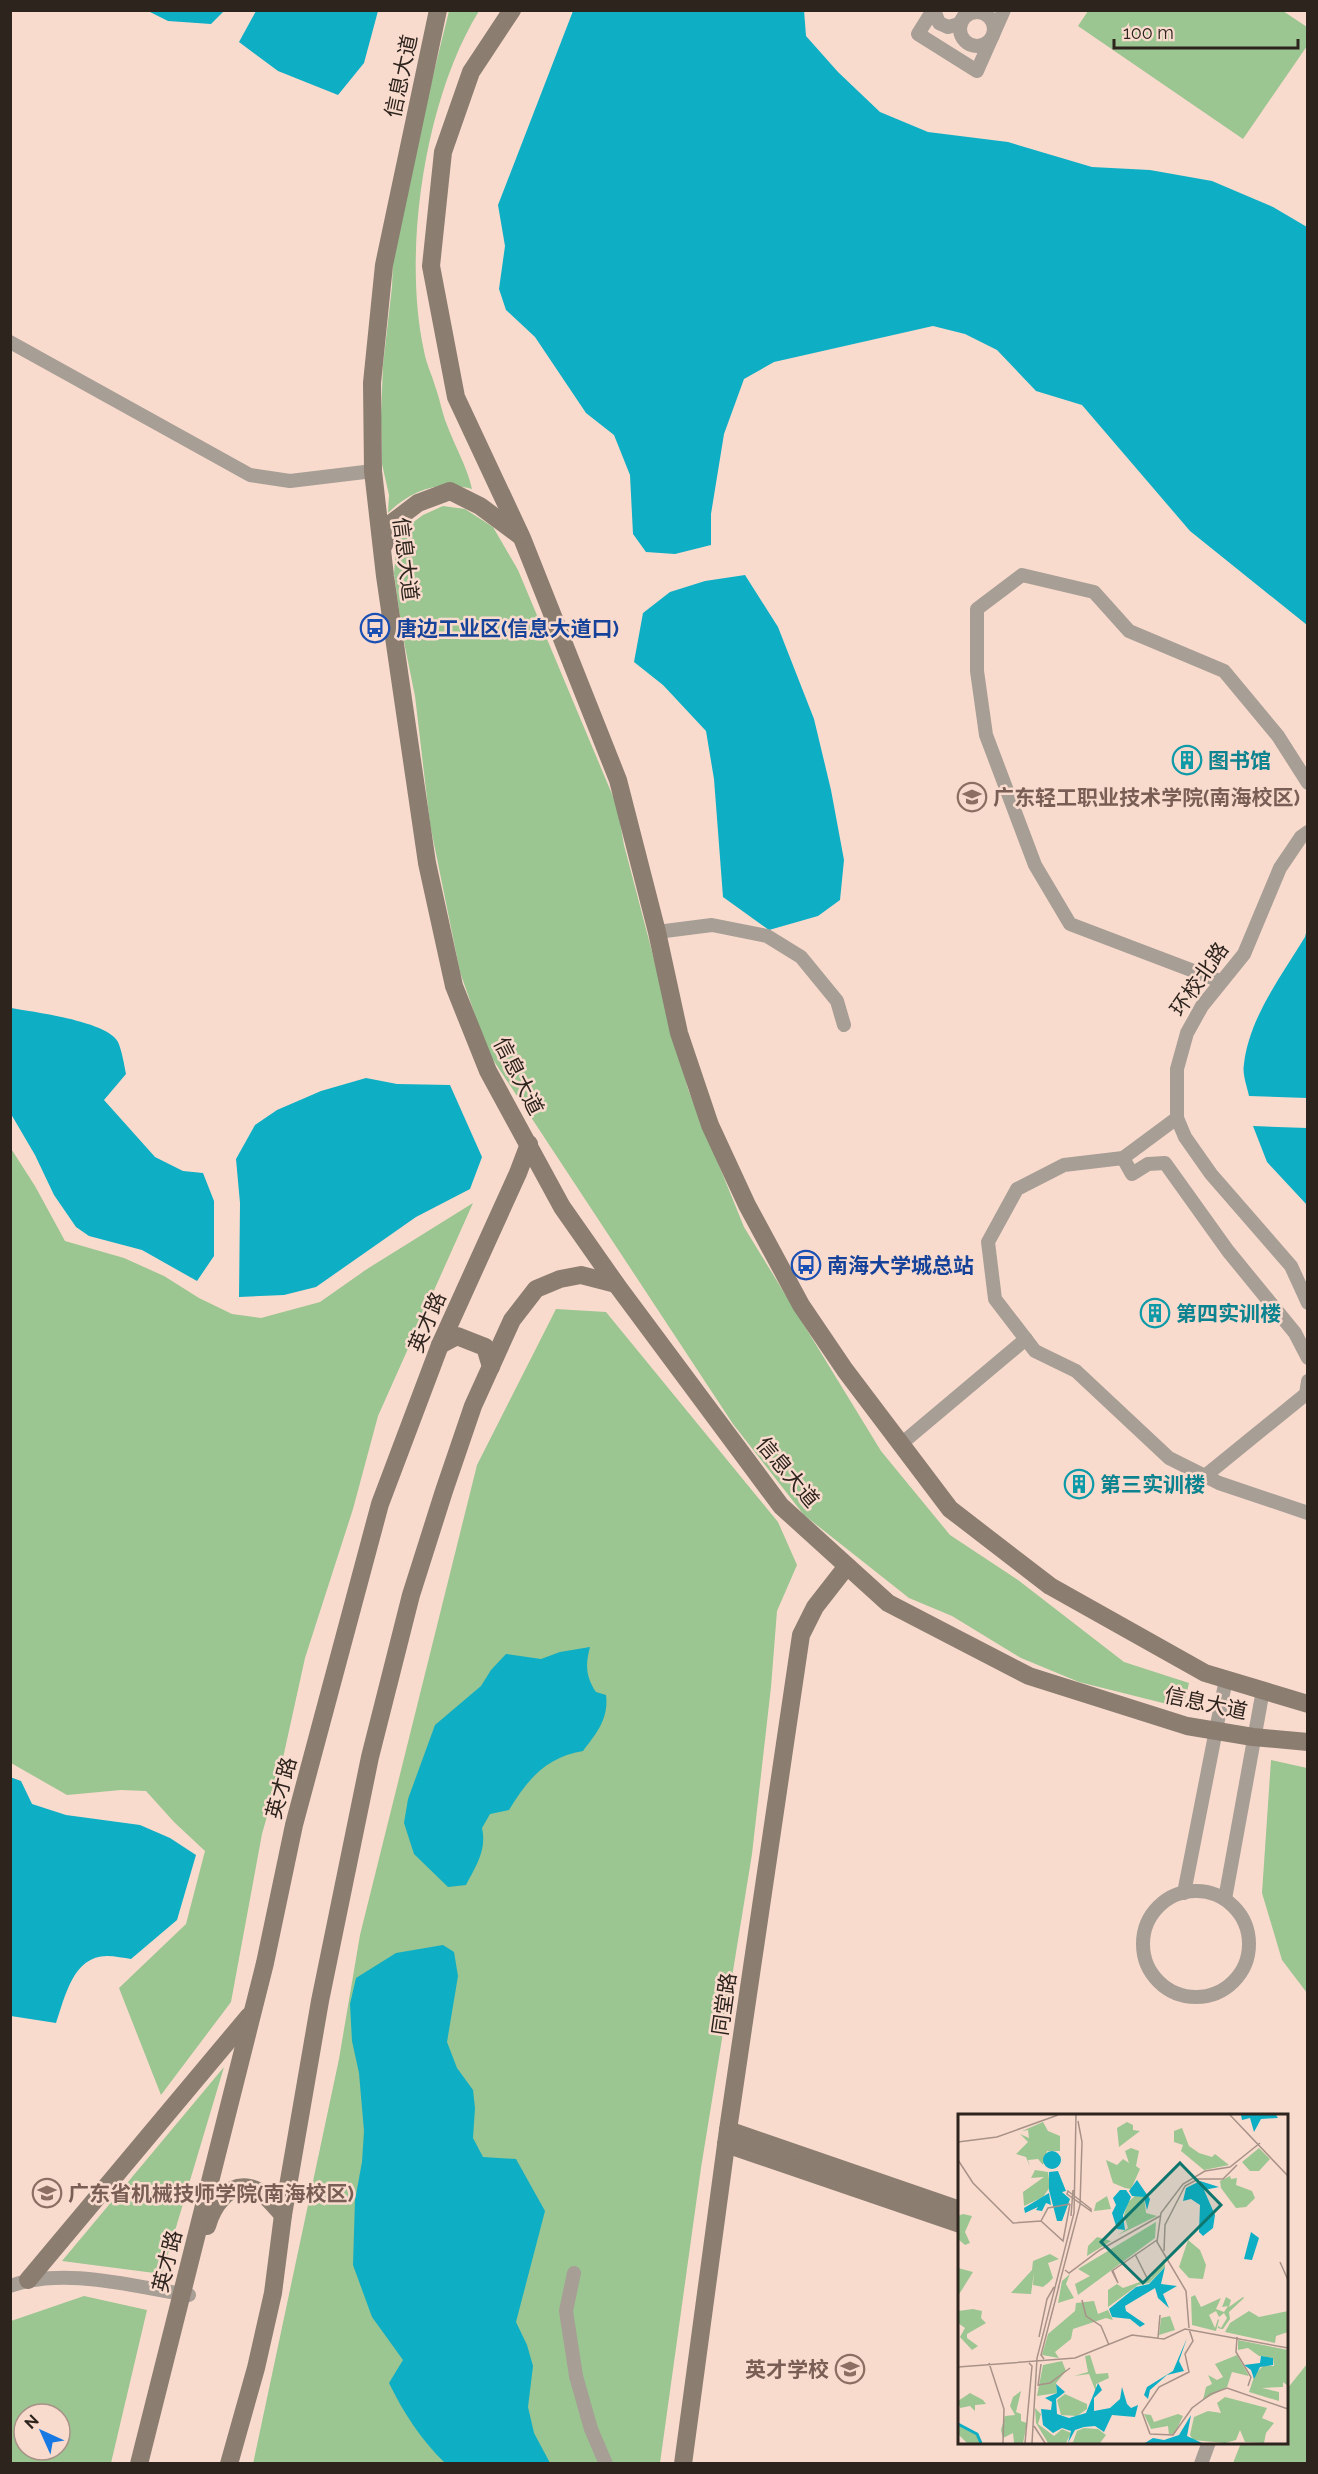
<svg xmlns="http://www.w3.org/2000/svg" width="1318" height="2474" viewBox="0 0 1318 2474" font-family="Raleway,'Noto Sans SC',sans-serif">
<rect width="100%" height="100%" fill="#f9dbce"/>
<g fill="#9bc591" fill-rule="evenodd">
<path d="M 449,11 L 479,11 C 425,98 402,251 424,351 C 426,363 432,375 435,386 C 440,399 442,413 447,425 C 455,447 467,466 472,489 C 440,480 411,490 388,513 L 389,495 L 382,464 L 381,416 L 383,365 L 392,287 L 393,262 L 431,84 Z"/>
<polygon points="1088,11 1283,11 1307,27 1307,46 1243,139 1078,26"/>
<polygon points="443,506 465,509 493,527 518,570 617,806 624,845 688,1089 744,1227 881,1451 950,1535 1018,1580 1124,1662 1189,1683 1183,1708 1079,1682 1021,1658 952,1616 909,1598 804,1515 733,1424 488,1052 460,972 430,824 415,696 402,632 394,573 397,541 408,526 423,515"/>
<polygon points="10,1147 35,1186 65,1241 124,1258 164,1276 199,1298 232,1314 261,1318 320,1302 367,1269 473,1203 378,1416 353,1509 305,1658 281,1767 262,1834 231,2002 161,2095 119,1988 186,1924 205,1851 174,1822 146,1791 121,1790 67,1795 11,1763"/>
<polygon points="556,1309 606,1312 778,1522 797,1565 777,1611 771,1687 752,1854 701,2168 660,2463 253,2464 339,2059 360,1935 477,1465"/>
<polygon points="1271,1760 1307,1768 1307,1993 1282,1960 1262,1893"/>
<polygon points="224,2067 162,2274 62,2261"/>
<path d="M 84,2296 L 147,2310 L 111,2463 L 11,2463 L 11,2321 ZM 24,2414 L 60,2414 L 60,2450 L 24,2450 Z"/>
<polygon points="1307,2364 1307,2463 1233,2463 1241,2443 1286,2442 1287,2389"/>
</g>
<g fill="#0eaec4">
<polygon points="804,10 806,36 838,72 880,112 928,132 1008,142 1092,167 1150,170 1212,181 1273,207 1307,227 1307,625 1190,531 1082,405 1036,391 997,350 965,334 933,326 774,362 744,379 724,434 711,514 711,545 675,554 646,552 633,534 630,475 614,435 586,413 535,337 506,310 499,289 505,246 498,205 573,11"/>
<polygon points="148,11 224,11 211,24 168,21"/>
<polygon points="256,11 256,10 378,11 364,63 338,95 278,71 239,42"/>
<polygon points="745,575 778,627 814,719 831,790 844,860 840,900 818,916 769,930 723,897 714,779 706,731 663,685 634,662 643,613 670,592 705,581"/>
<path d="M 1307,929 L 1307,1098 L 1249,1096 C 1247,1086 1242,1074 1244,1064 C 1249,1018 1282,975 1305,937 Z"/>
<path d="M 11,1008 C 33,1012 107,1021 118,1042 C 122,1051 124,1064 126,1074 L 104,1100 L 155,1157 L 183,1171 L 203,1173 L 214,1201 L 214,1256 L 197,1281 L 142,1250 L 89,1236 L 76,1227 L 54,1195 L 35,1155 L 11,1114 Z"/>
<polygon points="366,1078 397,1084 450,1085 482,1157 470,1189 416,1217 316,1287 284,1295 239,1297 240,1203 236,1159 255,1125 277,1110 321,1091"/>
<polygon points="1253,1126 1307,1128 1307,1205 1267,1162"/>
<path d="M 590,1647 C 585,1665 586,1677 596,1692 L 606,1695 C 609,1719 596,1734 583,1751 C 546,1757 527,1780 509,1810 L 490,1814 L 482,1828 C 487,1850 476,1866 466,1885 L 448,1887 L 414,1854 L 404,1823 L 408,1799 L 435,1725 L 481,1686 L 491,1670 L 506,1654 L 541,1659 L 560,1652 Z"/>
<path d="M 10,1777 L 21,1781 L 32,1804 L 66,1815 L 140,1825 L 170,1838 L 196,1855 L 177,1920 L 131,1959 C 124,1958 115,1956 107,1956 C 73,1956 65,1997 56,2023 L 11,2016 Z"/>
<path d="M 443,1945 L 454,1952 L 458,1976 L 447,2042 L 457,2068 L 473,2090 L 475,2108 L 473,2138 L 483,2157 L 516,2159 L 545,2211 L 516,2322 L 527,2345 L 533,2366 L 528,2407 L 534,2433 L 550,2463 L 445,2463 C 422,2441 403,2412 389,2383 L 403,2360 L 372,2317 L 353,2265 L 355,2200 L 362,2162 L 364,2131 L 359,2073 L 352,2041 L 350,2004 L 356,1978 L 396,1953 Z"/>
</g>
<g fill="none" stroke-linecap="round" stroke-linejoin="round">
<g stroke="#a79e95" stroke-width="14">
<polyline points="933,10 918,34 977,71 1004,10"/>
<polyline points="934,10 939,23 948,27 959,24 964,16"/>
<circle cx="977" cy="29" r="17"/>
<polyline points="10,342 250,475 290,481 373,471"/>
<polyline points="1308,832 1301,837 1280,868 1244,954 1202,1006 1187,1033 1177,1069 1177,1118 1185,1137 1211,1174 1291,1266 1308,1303"/>
<polyline points="657,932 712,925 767,936 801,957 837,1001 844,1025"/>
<polyline points="1220,981 1070,924 1035,865 986,735 977,671 977,609 1022,575 1094,592 1129,631 1224,671 1278,736 1308,783"/>
<polyline points="1177,1118 1123,1158 1064,1165 1017,1189 988,1242 995,1299 1035,1351 1076,1371 1169,1458 1219,1483 1308,1513"/>
<polyline points="1123,1158 1132,1174 1148,1164 1165,1163 1228,1251 1295,1333 1308,1358"/>
<polyline points="901,1444 1026,1339"/>
<polyline points="1205,1476 1306,1394 1308,1381"/>
<circle cx="1196" cy="1944" r="53"/>
<polyline points="1184,1893 1226,1679"/>
<polyline points="1225,1899 1263,1690"/>
<polyline points="574,2273 566,2311 576,2376 591,2429 606,2464"/>
<path d="M 10,2286 C 65,2266 134,2287 189,2295"/>
<polyline points="1201,2464 1209,2442"/>
</g>
<g stroke="#8b7d70" stroke-width="18">
<polyline points="438,10 384,265 372,383 373,471 385,576 427,863 454,986 488,1071 562,1207 616,1284 781,1506 888,1603 1029,1676 1187,1726 1253,1737 1308,1742"/>
<polyline points="512,10 471,72 443,152 431,266 456,397 522,538 618,780 657,932 679,1033 710,1125 747,1205 801,1305 845,1370 950,1509 1050,1586 1205,1673 1308,1704"/>
<polyline points="384,545 389,525 418,503 450,491 480,506 519,535"/>
<polyline points="440,1345 457,1336 485,1347 491,1367"/>
<polyline points="728,2130 960,2210"/>
<polyline points="726,2144 960,2224"/>
<path d="M 207,2226 C 212,2208 227,2183 250,2188 C 264,2191 274,2205 283,2215"/>
<polyline points="28,2280 249,2016"/>
<polyline points="139,2464 265,1963 294,1825 380,1504 440,1345 518,1173 529,1144"/>
<polyline points="229,2464 256,2368 273,2293 283,2215 320,2001 370,1757 411,1595 444,1491 473,1406 512,1320 536,1289 560,1279 581,1275 616,1284"/>
<polyline points="683,2464 728,2130 801,1635 815,1607 847,1566"/>
</g>
</g>
<defs>
<g id="bus-ring" transform="scale(1.5)"><circle r="9.5" fill="#f9dbce" stroke="#1a4fb4" stroke-width="1.5"/><path d="M-5-6H5V4H4V6H2V4H-2V6H-4V4H-5ZM-3.5-4V0h7V-4ZM-3.5 1.2v1.5H-2V1.2ZM2 1.2v1.5H3.5V1.2Z" fill="#1a4fb4"/></g>
<g id="building-ring" transform="scale(1.5)"><circle r="9.5" fill="#f9dbce" stroke="#0f9aa8" stroke-width="1.5"/><path d="M-4-6H4V6H1V3H-1V6H-4ZM-2.5-4.3h1.7v1.8h-1.7ZM.8-4.3h1.7v1.8H.8ZM-2.5-1h1.7V.8h-1.7ZM.8-1h1.7V.8H.8Z" fill="#0f9aa8"/></g>
<g id="university-ring" transform="scale(1.5)"><circle r="9.5" fill="#f9dbce" stroke="#8d6e63" stroke-width="1.5"/><path d="M0-5L7-2L0 1L-7-2ZM-4 1L0 2.5L4 1V4Q0 6-4 4Z" fill="#8d6e63"/></g>
<g id="school-ring" transform="scale(1.5)"><circle r="9.5" fill="#f9dbce" stroke="#8d6e63" stroke-width="1.5"/><path d="M0-5L7-2L0 1L-7-2ZM-4 1L0 2.5L4 1V4Q0 6-4 4Z" fill="#8d6e63"/></g>
</defs>
<g fill-rule="evenodd">
<use href="#bus-ring" x="375" y="628"/>
<use href="#building-ring" x="1187" y="760"/>
<use href="#university-ring" x="972" y="797"/>
<use href="#bus-ring" x="806" y="1265"/>
<use href="#building-ring" x="1155" y="1313"/>
<use href="#building-ring" x="1079" y="1484"/>
<use href="#university-ring" x="47" y="2193"/>
<use href="#school-ring" x="850" y="2369"/>
</g>
<g text-anchor="middle" dominant-baseline="central" stroke-width="5" stroke-linejoin="round" paint-order="stroke">
<g font-size="21" fill="#2e241e" stroke="#f9dbce">
<text transform="translate(401 76) rotate(-78)">信息大道</text>
<text transform="translate(406 559) rotate(83)">信息大道</text>
<text transform="translate(1199 979) rotate(-55)">环校北路</text>
<text transform="translate(519 1076) rotate(63)">信息大道</text>
<text transform="translate(427 1322) rotate(-67)">英才路</text>
<text transform="translate(788 1472) rotate(50)">信息大道</text>
<text transform="translate(1206 1703) rotate(12)">信息大道</text>
<text transform="translate(281 1788) rotate(-75)">英才路</text>
<text transform="translate(724 2004) rotate(-82)">同堂路</text>
<text transform="translate(167 2261) rotate(-76)">英才路</text>
</g>
<g font-size="21" font-weight="bold" fill="#164399" stroke="#f9dbce" text-anchor="start">
<text x="396" y="628">唐边工业区(信息大道口)</text>
<text x="827" y="1265">南海大学城总站</text>
</g>
<g font-size="21" font-weight="bold" fill="#0d838f" stroke="#f9dbce" text-anchor="start">
<text x="1208" y="760">图书馆</text>
<text x="1176" y="1313">第四实训楼</text>
<text x="1100" y="1484">第三实训楼</text>
</g>
<g font-size="21" font-weight="bold" fill="#785e54" stroke="#f9dbce" text-anchor="start">
<text x="993" y="797">广东轻工职业技术学院(南海校区)</text>
<text x="68" y="2193">广东省机械技师学院(南海校区)</text>
<text x="829" y="2369" text-anchor="end">英才学校</text>
</g>
</g>
<g transform="translate(958 2114)">
<rect width="330" height="330" fill="#f9dbce"/>
<path d="M 85,8 L 90,17 L 102,22 L 102,37 L 89,37 L 85,51 L 80,45 L 70,46 L 72,53 L 68,43 L 58,40 L 70,28 L 62,20 L 71,24 L 70,16 L 64,17 ZM 169,8 L 175,11 L 175,16 L 182,17 L 161,33 L 159,14 ZM 224,14 L 231,32 L 241,39 L 254,43 L 257,40 L 271,51 L 246,56 L 223,37 L 225,31 L 216,28 L 216,17 ZM 173,34 L 181,37 L 178,52 L 182,55 L 173,75 L 167,74 L 155,69 L 148,46 L 159,51 L 165,45 L 171,49 L 167,37 ZM 301,34 L 312,45 L 301,57 L 292,57 L 284,48 ZM 77,56 L 90,58 L 92,73 L 85,83 L 66,92 L 65,78 L 86,63 L 73,64 ZM 272,62 L 273,65 L 279,64 L 278,71 L 294,77 L 297,84 L 288,93 L 278,94 L 263,74 L 262,67 ZM 178,81 L 186,83 L 188,99 L 199,102 L 160,121 L 170,114 L 166,101 L 170,88 ZM 149,82 L 153,95 L 136,97 L 138,89 ZM 5,100 L 14,102 L 7,118 L 12,129 L 7,131 L 0,125 L 0,102 ZM 198,108 L 197,124 L 120,181 L 117,170 L 132,162 L 120,155 ZM 139,123 L 153,127 L 129,142 L 130,132 ZM 230,126 L 242,136 L 248,151 L 245,165 L 231,164 L 221,153 ZM 92,140 L 101,145 L 90,149 L 95,164 L 90,169 L 85,173 L 75,171 L 76,158 L 73,180 L 53,179 L 74,156 L 75,147 ZM 206,145 L 207,153 L 191,169 L 180,171 L 150,193 L 150,176 L 159,170 L 165,174 L 193,164 ZM 0,154 L 15,158 L 0,182 ZM 112,160 L 108,170 L 116,184 L 100,189 L 104,167 ZM 237,181 L 243,193 L 263,184 L 258,195 L 266,198 L 270,192 L 264,193 L 268,183 L 273,186 L 271,193 L 285,183 L 286,184 L 271,198 L 272,205 L 265,215 L 263,215 L 260,214 L 260,212 L 263,214 L 269,204 L 266,199 L 261,203 L 258,197 L 251,201 L 257,214 L 260,205 L 261,206 L 258,217 L 234,211 L 233,183 ZM 136,187 L 140,200 L 150,196 L 155,206 L 148,204 L 115,215 L 113,225 L 97,238 L 101,244 L 84,241 L 90,220 L 117,197 L 118,189 ZM 15,195 L 24,197 L 23,204 L 28,209 L 9,220 L 9,224 L 20,232 L 14,236 L 2,223 L 7,214 L 0,209 L 0,197 ZM 291,197 L 301,203 L 330,197 L 330,218 L 318,222 L 317,229 L 267,218 L 272,209 ZM 212,202 L 217,216 L 201,221 L 203,204 ZM 280,226 L 330,236 L 330,272 L 325,268 L 325,273 L 304,274 L 321,278 L 321,287 L 291,278 L 297,260 L 305,252 L 316,252 L 315,244 L 301,242 L 290,234 L 280,236 ZM 132,241 L 138,260 L 150,259 L 151,264 L 138,270 L 138,278 L 131,260 L 116,262 L 130,258 L 127,242 ZM 279,241 L 291,262 L 274,258 L 269,273 L 245,286 L 248,273 L 254,270 L 250,261 L 259,266 L 265,263 L 257,250 ZM 104,247 L 108,257 L 98,269 L 99,279 L 79,282 L 85,251 ZM 63,277 L 58,298 L 63,300 L 63,307 L 69,309 L 65,329 L 56,329 L 55,319 L 45,324 L 46,329 L 43,316 L 47,302 L 57,301 L 52,292 L 55,283 ZM 12,279 L 25,286 L 28,290 L 17,291 L 17,297 L 12,292 L 2,294 L 0,287 ZM 107,280 L 129,290 L 129,295 L 119,302 L 103,301 L 99,286 ZM 267,283 L 309,294 L 304,304 L 316,309 L 308,319 L 306,329 L 287,328 L 282,316 L 278,326 L 267,329 L 235,326 L 232,321 L 236,303 L 250,297 L 263,299 L 259,289 ZM 77,294 L 83,300 L 80,310 L 96,322 L 104,315 L 113,319 L 108,329 L 90,329 L 78,309 ZM 186,300 L 193,301 L 196,308 L 220,300 L 225,302 L 217,319 L 211,321 L 210,312 L 193,315 ZM 0,311 L 18,320 L 22,329 L 9,329 L 0,320 ZM 126,314 L 140,315 L 148,321 L 142,329 L 110,329 L 115,328 L 119,317 Z" fill="#9bc591"/>
<path d="M 283,1 L 318,1 L 320,4 L 303,5 L 296,18 L 292,4 L 284,6 ZM85 46a9 9 0 1 1 18 0a9 9 0 1 1-18 0ZM 100,57 L 108,77 L 104,78 L 112,85 L 104,107 L 99,107 L 91,76 L 91,58 ZM 179,66 L 192,85 L 189,96 L 186,83 L 174,82 L 171,77 ZM 242,67 L 261,73 L 246,76 L 257,101 L 255,114 L 245,122 L 241,118 L 242,91 L 233,85 L 225,87 L 228,74 ZM 162,76 L 168,76 L 173,83 L 165,101 L 167,116 L 159,115 L 154,99 L 158,91 L 155,84 ZM 91,79 L 93,91 L 88,89 L 84,97 L 78,96 L 80,93 L 67,99 L 66,94 ZM 293,118 L 301,124 L 294,146 L 286,145 ZM 207,153 L 203,170 L 219,172 L 205,180 L 211,194 L 200,184 L 197,174 L 167,192 L 168,197 L 187,210 L 182,213 L 172,205 L 154,203 L 151,195 L 178,173 L 191,170 ZM 229,224 L 221,247 L 226,257 L 209,261 L 192,276 L 190,285 L 186,281 L 189,273 L 215,257 ZM 303,242 L 315,244 L 315,251 L 302,253 L 296,265 L 293,256 L 286,251 L 302,249 ZM 140,269 L 144,276 L 136,284 L 136,297 L 152,294 L 162,285 L 164,273 L 169,290 L 173,294 L 180,291 L 177,303 L 154,301 L 146,318 L 137,312 L 126,313 L 117,316 L 110,329 L 113,317 L 104,314 L 95,319 L 85,311 L 83,295 L 93,296 L 94,288 L 87,284 L 99,279 L 98,270 L 107,278 L 98,285 L 99,300 L 111,304 L 128,299 ZM 233,301 L 229,322 L 244,329 L 187,329 L 195,324 L 206,326 L 221,321 Z" fill="#0eaec4"/>
<path fill="none" stroke="#0eaec4" stroke-width="3" d="M 0,310 L 19,320 L 23,329"/>
<path fill="none" stroke="#a89288" stroke-width="1.5" d="M 272,1 L 330,62M 0,28 L 39,23 L 100,1M 0,46 L 15,69 L 55,109 L 83,107M 110,77 L 133,95 L 133,97 L 109,80 ZM 113,102 L 115,76M 83,107 L 105,127 L 112,90M 83,107 L 90,94 L 112,90M 206,137 L 207,111 L 227,72 L 240,65 L 265,65 L 279,51M 177,140 L 189,164 L 177,140M 322,148 L 330,166M 107,156 L 111,159 L 142,136 L 202,102M 155,157 L 160,169 L 154,157 L 199,126M 100,175 L 122,91 L 124,28 L 120,7M 124,186 L 128,202 L 143,212 L 151,231M 231,214 L 228,177 L 199,128 L 203,99 L 225,70 L 247,57 L 272,53 L 302,29M 81,223 L 89,185 L 96,173M 279,223 L 278,238 L 293,263 L 290,272M 200,224 L 202,201M 86,245 L 83,241 L 101,172M 31,249 L 46,295 L 45,329M 0,253 L 117,244 L 174,221 L 206,225 L 227,215 L 330,234M 80,271 L 92,269 L 112,254M 80,272 L 83,250M 76,312 L 87,329M 192,320 L 215,321 L 234,294 L 253,280 L 269,274 L 330,295M 192,320 L 184,298 L 201,273 L 231,258 L 227,240 L 235,227 L 231,215M 67,329 L 74,252 L 71,249M 74,329 L 79,244 L 116,99 L 118,1"/>
<path fill="#0f766e" fill-opacity="0.15" stroke="#0f766e" stroke-width="3" d="M 222,49 L 263,91 L 185,169 L 143,128 Z"/>
<rect width="330" height="330" fill="none" stroke="#2e241e" stroke-width="3"/>
</g>
<rect width="1318" height="2474" fill="none" stroke="#2e241e" stroke-width="24"/>
<g transform="translate(42 2432) rotate(315)"><circle r="28" fill="#f9dbce" stroke="#a89288" stroke-width="1.5"/>
<path d="M0-4.5L10 22L0 15L-10 22Z" fill="#1979e2"/>
<text y="-9" font-size="16" font-weight="bold" text-anchor="middle" fill="#2e241e">N</text>
</g>
<path d="M1114 39v9h184v-9" fill="none" stroke="#2e241e" stroke-width="3"/>
<text x="1123" y="39" font-size="18" fill="#2e241e" stroke="#f9dbce" stroke-width="4.5" paint-order="stroke">100 m</text>
</svg>
